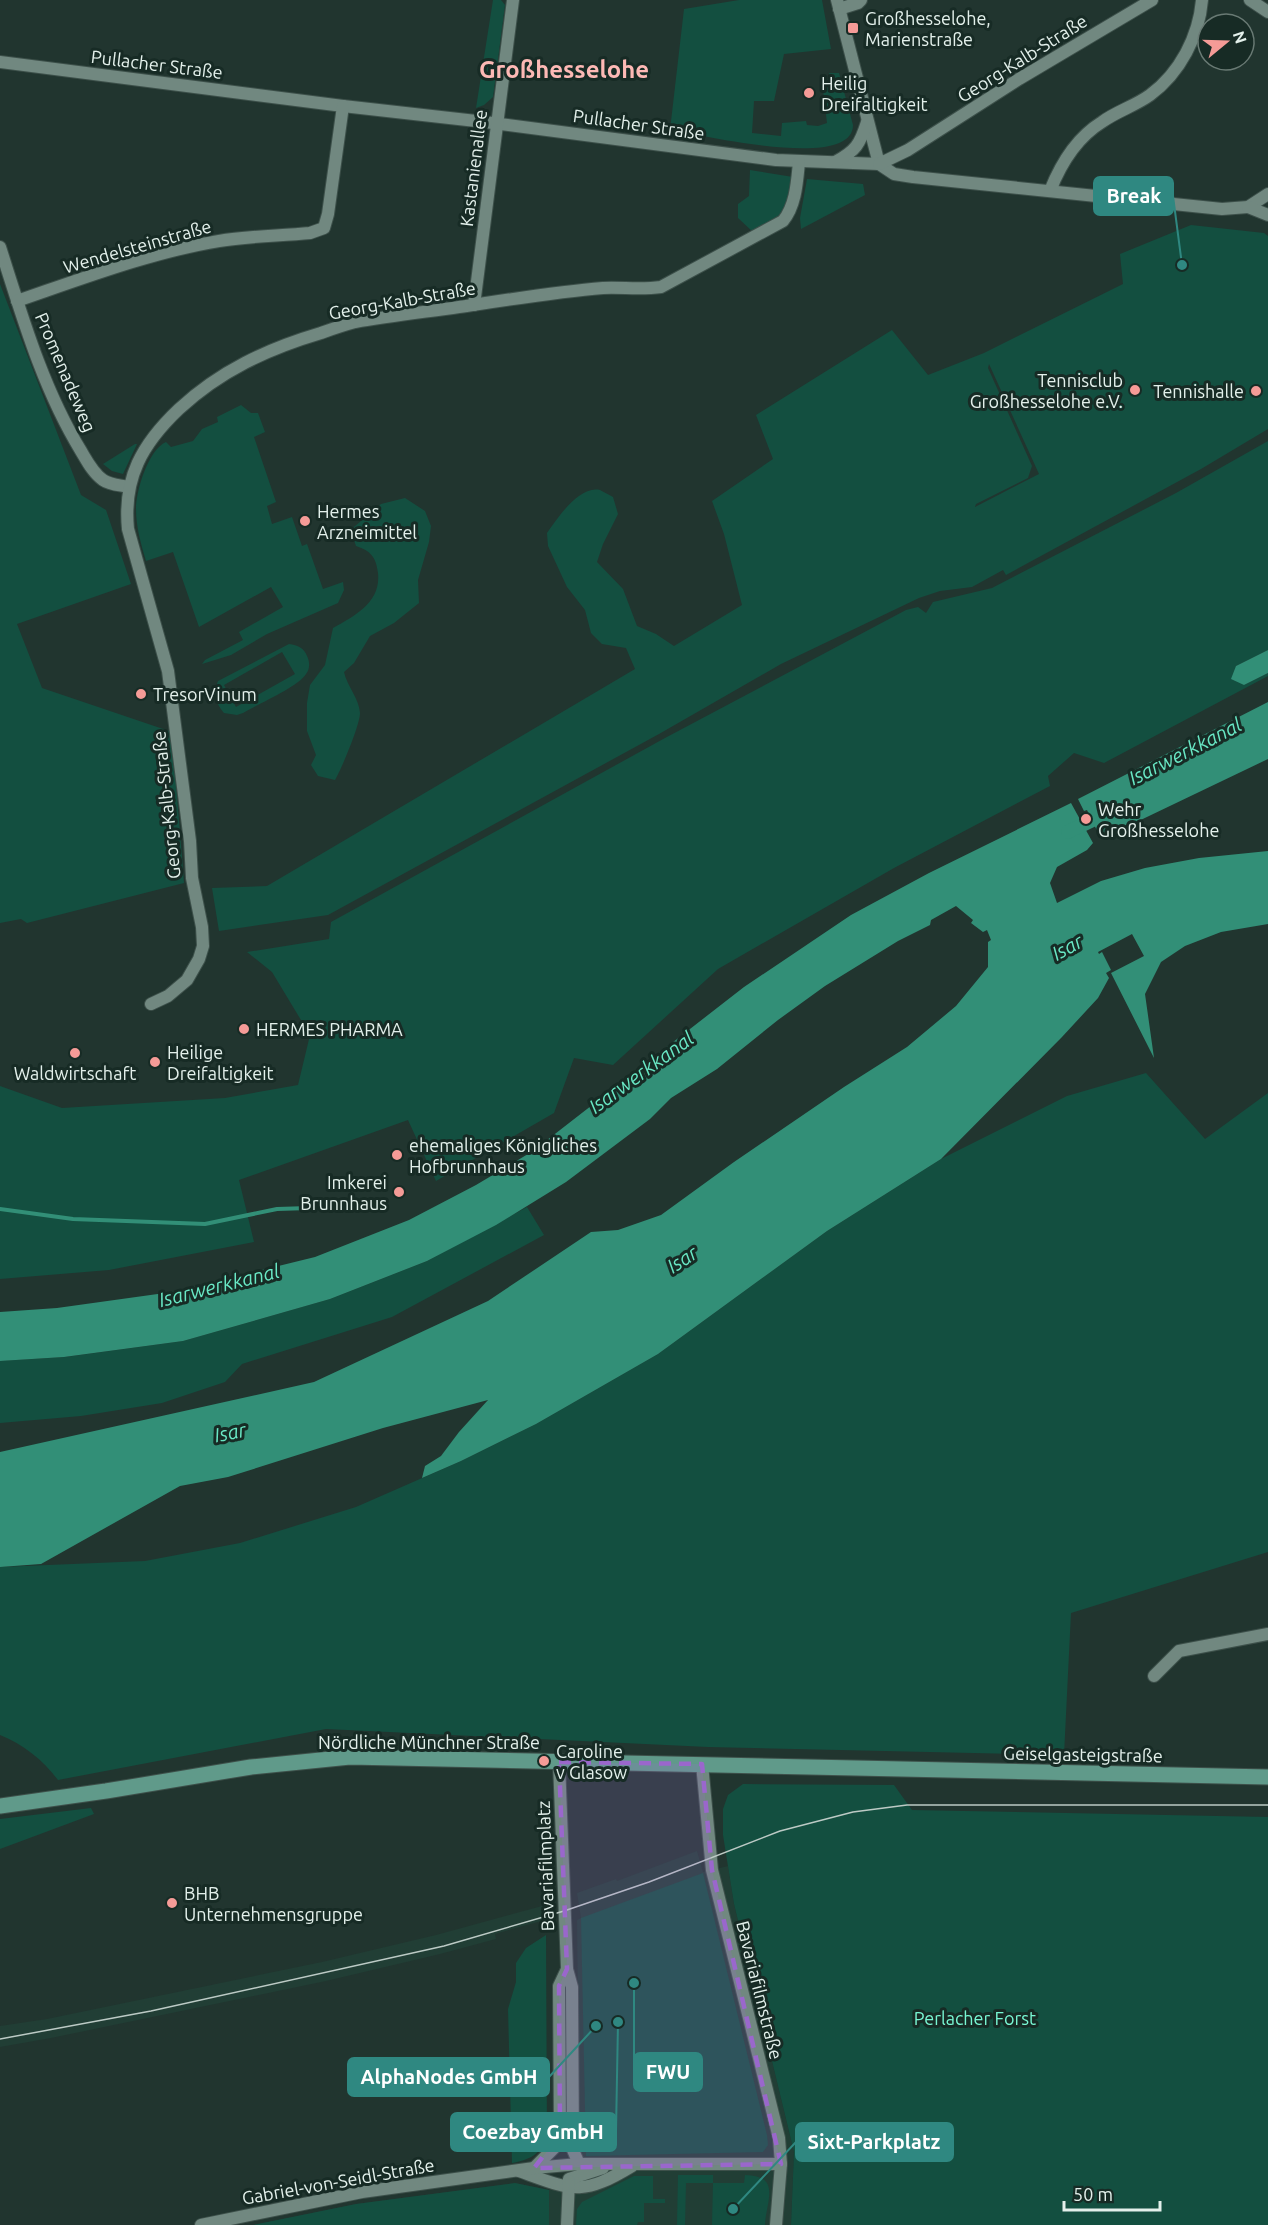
<svg xmlns="http://www.w3.org/2000/svg" width="1268" height="2225" viewBox="0 0 1268 2225" font-family="Ubuntu,sans-serif">
<rect width="100%" height="100%" fill="#21352f"/>
<g fill="#213e35">
<polygon points="697,1851 703,1872 728,1866 734,1904 794,2152 791,2225 254,2225 356,2204 515,2183 549,2190 569,2188 580,2193 577,1920 581,1918 577,1893 616,1879 617,1881"/>
<polygon points="553,1903 552,1918 495,1934 496,1939 440,1954 326,1981 51,2038 0,2047 0,2026 47,2019 322,1962 436,1935"/>
</g>
<g fill="#134f40" fill-rule="evenodd">
<polygon points="493,0 501,0 505,5 493,97 484,105 476,108"/>
<path d="M 739,0 L 822,0 L 831,49 L 784,54 L 774,101 L 754,101 L 752,133 L 781,136 L 782,123 L 806,121 L 807,125 L 818,126 L 827,123 L 822,81 L 830,79 L 829,73 L 839,73 L 853,125 C 853,172 699,134 670,130 L 684,9 Z"/>
<path d="M 750,170 L 793,177 C 786,214 786,215 753,232 L 738,218 L 738,204 L 749,196 Z"/>
<polygon points="807,179 863,184 865,195 801,229 800,218"/>
<path d="M 1191,225 L 1264,233 L 1268,236 L 1268,429 L 1201,469 L 1006,575 L 1003,570 L 972,587 L 940,591 L 919,598 L 781,664 L 659,734 L 328,915 L 219,931 L 212,888 L 267,886 L 635,669 L 626,648 L 602,644 L 591,633 L 585,610 L 567,587 L 548,546 L 547,533 C 557,519 579,485 600,490 C 604,492 609,495 613,497 L 618,514 L 603,544 L 597,562 L 623,589 L 637,626 L 656,634 L 674,646 L 742,605 L 724,534 L 712,501 L 773,459 L 756,415 L 892,330 L 928,375 L 984,353 L 1123,284 L 1120,254 ZM 989,364 L 1039,474 L 975,507 L 976,504 L 1028,478 L 1032,466 L 988,368 Z"/>
<polygon points="0,284 81,495 106,510 131,584 17,624 42,688 172,732 184,883 27,923 21,919 0,923"/>
<path d="M 241,405 L 251,413 L 258,413 L 265,432 L 254,437 L 276,502 L 267,506 L 272,524 L 292,517 L 302,546 L 307,544 L 323,589 L 343,582 L 344,590 L 338,603 L 267,634 L 231,655 L 202,664 L 205,660 L 243,640 L 239,632 L 283,607 L 271,587 L 199,627 L 173,552 L 146,561 C 141,544 136,527 136,509 C 136,491 148,450 166,442 L 171,447 L 193,441 L 202,429 L 218,422 L 217,417 Z"/>
<polygon points="1268,441 1268,650 1236,666 1244,685 1268,673 1268,676 1104,763 1074,753 1048,776 1050,786 894,868 718,969 613,1065 574,1058 554,1113 436,1181 408,1120 239,1180 254,1242 109,1270 0,1279 0,1086 62,1108 225,1098 298,1085 310,1035 272,972 247,952 329,939 331,922 665,738 906,610 918,607 926,613 933,602 992,588 1176,493"/>
<polygon points="135,444 137,444 123,474 112,471 103,464"/>
<path d="M 405,498 L 425,511 L 431,526 L 429,542 L 418,580 L 419,603 L 394,623 L 370,636 L 354,663 L 344,672 C 347,686 359,698 360,713 C 360,725 341,770 335,780 L 318,776 L 311,765 L 316,755 L 307,731 L 307,703 L 310,685 L 325,665 L 333,628 C 356,615 381,602 378,573 C 376,557 371,551 356,546 L 352,534 L 354,527 L 381,504 Z"/>
<path d="M 289,644 C 298,645 304,648 307,656 C 310,662 310,669 306,674 C 298,687 258,704 243,713 L 237,715 L 224,713 C 215,702 213,694 218,681 ZM 282,652 L 295,674 L 236,707 L 224,685 Z"/>
<path d="M 1146,1073 L 1205,1139 L 1268,1093 L 1268,1552 L 1071,1613 L 1064,1755 L 708,1747 L 326,1729 L 58,1780 C 43,1760 23,1744 0,1735 L 0,1567 L 145,1561 L 240,1543 L 356,1507 L 461,1461 L 536,1424 L 658,1354 L 827,1231 L 941,1159 L 1067,1096 Z"/>
<polygon points="527,1207 544,1235 392,1317 242,1364 225,1382 162,1403 81,1416 0,1423 0,1361 65,1357 183,1341 330,1299 427,1261"/>
<polygon points="743,1784 894,1785 912,1810 1268,1817 1268,2225 791,2225 794,2152 734,1904 723,1835 723,1809 728,1795"/>
<polygon points="91,1808 94,1814 0,1849 0,1819"/>
<polygon points="703,1873 767,2135 768,2145 763,2152 586,2156 581,1918"/>
<path d="M 546,1935 L 547,2139 C 539,2155 529,2160 512,2163 L 508,2009 L 516,1982 L 516,1963 L 526,1948 Z"/>
<path d="M 678,2175 L 713,2175 L 713,2183 L 744,2183 L 745,2175 C 782,2176 766,2201 765,2225 L 712,2225 L 713,2183 L 686,2183 L 685,2225 L 677,2225 Z"/>
<polygon points="634,2176 653,2176 653,2199 665,2199 665,2203 644,2203 644,2222 638,2222 637,2225 576,2225 577,2209 582,2202"/>
<polygon points="515,2183 549,2190 549,2225 253,2225 356,2204"/>
</g>
<g fill="#328f77">
<polygon points="1268,650 1268,673 1244,685 1231,679 1236,666"/>
<polygon points="1268,702 1268,759 1101,839 1087,810 1084,811 1078,799"/>
<polygon points="1071,803 1093,843 1087,850 1057,867 1050,883 1057,903 1101,881 1145,868 1199,858 1268,851 1268,924 1221,932 1185,946 1161,962 1145,994 1154,1058 1111,973 1144,956 1132,934 1098,952 1099,954 1102,952 1111,970 1106,973 1109,978 1098,998 1062,1037 941,1159 827,1231 658,1354 536,1424 461,1461 422,1478 425,1466 441,1456 459,1432 488,1400 383,1428 228,1477 180,1486 41,1564 0,1567 0,1452 314,1382 488,1301 591,1232 618,1230 661,1215 734,1162 844,1087 907,1047 956,1006 988,967 988,942 991,940 987,930 983,932 971,923 973,920 956,906 931,920 930,925 898,941 825,986 778,1020 717,1069 671,1098 650,1119 566,1182 496,1225 427,1261 330,1299 183,1341 64,1357 0,1361 0,1312 57,1308 172,1292 315,1257 409,1220 476,1185 533,1151 744,987 851,915 929,873"/>
</g>
<g fill="none" stroke-linecap="round" stroke-linejoin="round">
<polyline stroke="#328f77" stroke-width="4" points="0,1209 73,1219 205,1224 277,1209 309,1208"/>
<polyline stroke="#328f77" stroke-width="14" points="1068,832 1107,813"/>
<g stroke="#3d504a" stroke-width="14">
<g id="street">
<polyline points="837,0 879,164"/>
<polyline points="1250,0 1268,12"/>
<polyline points="839,9 858,3 861,0"/>
<polyline points="0,62 343,106 485,122 776,160 879,164 894,174 913,177 1222,209 1248,207 1268,194"/>
<path d="M 835,162 C 856,151 860,144 867,122"/>
<polyline points="879,164 908,150 1019,79 1152,0"/>
<path d="M 1050,191 C 1061,163 1076,138 1102,122 C 1117,111 1135,106 1150,95 C 1180,73 1199,36 1202,0"/>
<polyline points="1248,207 1268,215"/>
<path d="M 0,247 C 22,316 43,389 81,451 C 87,461 93,473 103,480 C 110,485 120,485 129,487"/>
<path d="M 17,301 C 81,279 152,252 219,241 C 248,236 279,236 310,233 L 324,228 L 328,214 L 343,106"/>
<polyline points="474,305 513,0"/>
<path d="M 151,1004 L 168,996 L 187,980 L 199,959 L 203,946 L 202,927 L 192,878 L 190,841 L 168,671 L 128,529 C 123,478 142,444 179,409 C 220,371 267,349 321,333 C 332,329 344,325 355,322 C 389,316 424,312 459,307 C 506,300 555,292 603,288 C 622,287 641,290 661,287 L 783,221 C 796,205 797,182 799,162"/>
<polyline points="1154,1676 1179,1651 1268,1634"/>
<polyline points="559,1762 567,1969 572,1987 573,2150 579,2164"/>
<polyline points="702,1764 712,1870 779,2138 781,2164 776,2225"/>
<polyline points="534,2168 554,2148 560,2135 559,1986 567,1969"/>
<path d="M 519,2171 C 572,2190 581,2197 632,2166"/>
<polyline points="569,2179 603,2168"/>
<polyline points="201,2225 362,2192 534,2168 579,2164 781,2164"/>
<polyline points="567,2225 569,2181"/>
</g>
</g>
<g stroke="#3d504a" stroke-width="17">
<polyline id="secondary" points="0,1806 106,1791 251,1767 350,1757 1268,1777"/>
</g>
<use href="#street" stroke="#718880" stroke-width="12"/>
<use href="#secondary" stroke="#609a8a" stroke-width="15"/>
<polyline stroke="#bccac5" stroke-width="1.5" points="0,2039 151,2011 444,1946 564,1911 649,1882 780,1831 853,1812 907,1805 1268,1805"/>
</g>
<path fill="#9a67cc" fill-opacity="0.2" stroke="#9a67cc" stroke-width="4.5" stroke-dasharray="12 8" stroke-linejoin="round" d="M 559,1762 L 702,1764 L 712,1870 L 781,2164 L 534,2168 L 560,2135 L 559,1986 L 567,1969 Z"/>
<g fill="#f59b97" stroke="#172b25" stroke-width="2">
<rect x="847" y="22" width="12" height="12" rx="3"/>
<circle cx="809" cy="93" r="6"/>
<circle cx="1135" cy="390" r="6"/>
<circle cx="1256" cy="391" r="6"/>
<circle cx="305" cy="521" r="6"/>
<circle cx="141" cy="694" r="6"/>
<circle cx="1086" cy="819" r="6"/>
<circle cx="244" cy="1029" r="6"/>
<circle cx="75" cy="1053" r="6"/>
<circle cx="155" cy="1062" r="6"/>
<circle cx="397" cy="1155" r="6"/>
<circle cx="399" cy="1192" r="6"/>
<circle cx="544" cy="1761" r="6"/>
<circle cx="172" cy="1903" r="6"/>
</g>
<g text-anchor="middle" dominant-baseline="central" stroke-width="6" stroke-linejoin="round" paint-order="stroke">
<g font-size="18" fill="#e3f0eb" stroke="#172b25" text-anchor="start">
<text x="865" y="18">Großhesselohe,<tspan x="865" dy="21">Marienstraße</tspan></text>
<text x="821" y="83">Heilig<tspan x="821" dy="21">Dreifaltigkeit</tspan></text>
<text x="1123" y="380" text-anchor="end">Tennisclub<tspan x="1123" dy="21">Großhesselohe e.V.</tspan></text>
<text x="1244" y="391" text-anchor="end">Tennishalle</text>
<text x="317" y="511">Hermes<tspan x="317" dy="21">Arzneimittel</tspan></text>
<text x="153" y="694">TresorVinum</text>
<text x="1098" y="809">Wehr<tspan x="1098" dy="21">Großhesselohe</tspan></text>
<text x="256" y="1029">HERMES PHARMA</text>
<text x="167" y="1052">Heilige<tspan x="167" dy="21">Dreifaltigkeit</tspan></text>
<text x="75" y="1073" text-anchor="middle">Waldwirtschaft</text>
<text x="409" y="1145">ehemaliges Königliches<tspan x="409" dy="21">Hofbrunnhaus</tspan></text>
<text x="387" y="1182" text-anchor="end">Imkerei<tspan x="387" dy="21">Brunnhaus</tspan></text>
<text x="556" y="1751">Caroline<tspan x="556" dy="21">v Glasow</tspan></text>
<text x="184" y="1893">BHB<tspan x="184" dy="21">Unternehmensgruppe</tspan></text>
</g>
<g font-size="18" fill="#e3f0eb" stroke="#172b25">
<text transform="translate(1022 58) rotate(-32)">Georg-Kalb-Straße</text>
<text transform="translate(157 64) rotate(7)">Pullacher Straße</text>
<text transform="translate(639 124) rotate(8)">Pullacher Straße</text>
<text transform="translate(473 168) rotate(-83)">Kastanienallee</text>
<text transform="translate(137 246) rotate(-16)">Wendelsteinstraße</text>
<text transform="translate(402 300) rotate(-10)">Georg-Kalb-Straße</text>
<text transform="translate(66 372) rotate(67)">Promenadeweg</text>
<text transform="translate(166 805) rotate(-96)">Georg-Kalb-Straße</text>
<text x="429" y="1742">Nördliche Münchner Straße</text>
<text transform="translate(1083 1754) rotate(1)">Geiselgasteigstraße</text>
<text transform="translate(545 1866) rotate(-92)">Bavariafilmplatz</text>
<text transform="translate(760 1990) rotate(76)">Bavariafilmstraße</text>
<text transform="translate(338 2181) rotate(-10)">Gabriel-von-Seidl-Straße</text>
</g>
<g font-size="18" fill="#78f7d3" stroke="#172b25">
<text x="975" y="2018">Perlacher Forst</text>
</g>
<g font-size="20" font-style="italic" fill="#69e8c5" stroke="#172b25">
<text transform="translate(1185 751) rotate(-27)">Isarwerkkanal</text>
<text transform="translate(1067 947) rotate(-29)">Isar</text>
<text transform="translate(641 1072) rotate(-36)">Isarwerkkanal</text>
<text transform="translate(682 1259) rotate(-33)">Isar</text>
<text transform="translate(219 1285) rotate(-14)">Isarwerkkanal</text>
<text transform="translate(230 1432) rotate(-11)">Isar</text>
</g>
<g font-size="24" font-weight="bold" fill="#fdb9b5" stroke="#172b25">
<text x="564" y="69">Großhesselohe</text>
</g>
</g>
<path fill="none" stroke="#2f8881" stroke-width="2" d="M1182 265L1173 196M634 1983L634 2072M596 2026L549 2077M618 2022L616 2132M733 2209L796 2142"/>
<g fill="#2f8881" stroke="#172b25" stroke-width="2">
<circle cx="1182" cy="265" r="6"/>
<circle cx="634" cy="1983" r="6"/>
<circle cx="596" cy="2026" r="6"/>
<circle cx="618" cy="2022" r="6"/>
<circle cx="733" cy="2209" r="6"/>
</g>
<g fill="#2f8881" stroke="#2f8881" stroke-width="2">
<rect x="1094" y="177" width="79" height="38" rx="6"/>
<rect x="634" y="2053" width="68" height="38" rx="6"/>
<rect x="348" y="2058" width="201" height="38" rx="6"/>
<rect x="451" y="2113" width="165" height="38" rx="6"/>
<rect x="796" y="2123" width="157" height="38" rx="6"/>
</g>
<g font-size="20" text-anchor="middle" font-weight="bold" fill="#fff">
<text x="1134" y="203">Break</text>
<text x="668" y="2079">FWU</text>
<text x="449" y="2084">AlphaNodes GmbH</text>
<text x="533" y="2139">Coezbay GmbH</text>
<text x="874" y="2149">Sixt-Parkplatz</text>
</g>
<g transform="translate(1226 42) rotate(71)"><circle r="28" fill="#172b25" stroke="#697a74" stroke-width="1.5"/>
<path d="M0-4.5L10 22L0 15L-10 22Z" fill="#f59b97"/>
<text y="-9" font-size="16" font-weight="bold" text-anchor="middle" fill="#e3f0eb">N</text>
</g>
<path d="M1064 2201v9h96v-9" fill="none" stroke="#e3f0eb" stroke-width="3"/>
<text x="1073" y="2201" font-size="18" fill="#e3f0eb" stroke="#172b25" stroke-width="4.5" paint-order="stroke">50 m</text>
</svg>
